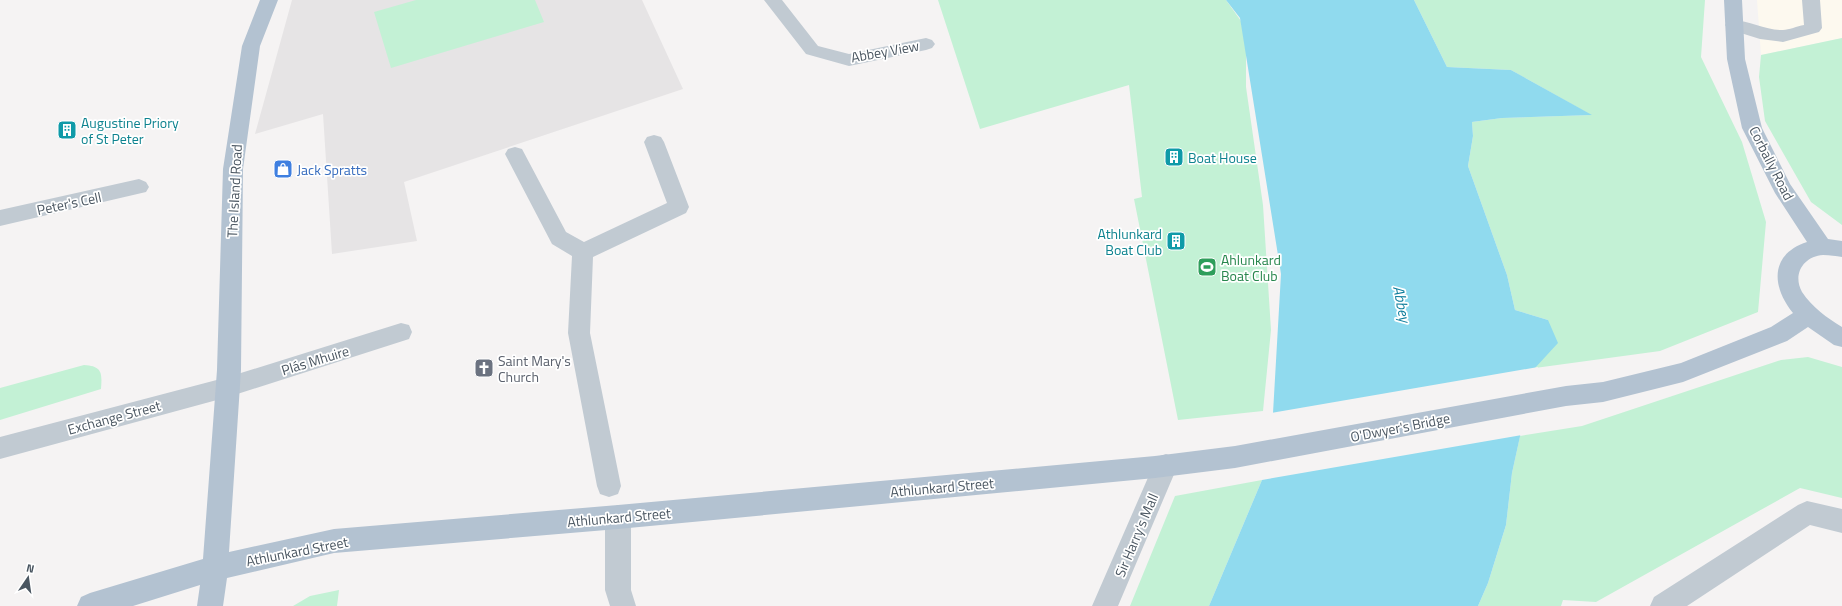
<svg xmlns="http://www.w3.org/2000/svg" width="1842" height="606" font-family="'Titillium Web',sans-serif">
<rect width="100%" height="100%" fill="#f5f3f3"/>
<!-- commercial -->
<path fill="#fdf9ef" d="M1757 0H1842V38L1761 55Z"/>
<!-- education -->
<path fill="#e6e4e5" d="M292 0H642L683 89 404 182 417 241 332 254 323 114 255 134Z"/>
<!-- green -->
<path fill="#c3f1d5" d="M416 0H535L544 22 391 68 374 12Z
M938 0H1226L1241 21 1246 50V87L1263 205 1271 330 1263 411 1178 420 1134 199 1142 197 1129 85 980 129Z
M1414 0H1705L1701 57 1742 142 1766 222 1758 312 1660 351 1535 368 1548 320 1515 310 1507 275 1468 166 1473 136 1472 122 1502 118 1591 115 1511 70 1447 67Z
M1842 38V225L1811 202 1765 121 1759 77 1761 55Z
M1808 357 1842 367V498L1800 488 1596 602 1563 600 1561 606H1478L1488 583 1506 525 1512 473 1520 436 1582 426 1781 360Z
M84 365C103 366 102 374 101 389L0 420V388Z
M1262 480 1209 606H1130L1175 496Z
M339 590 337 606H293L310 596Z"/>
<!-- water -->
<path fill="#90daee" d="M1226 0H1414L1447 67 1511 70 1592 115 1502 118 1472 122 1473 136 1468 166 1507 275 1515 310 1548 320 1558 343 1535 368 1512 473 1506 525 1488 583 1478 606H1209L1262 480 1273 413 1281 274 1240 18Z"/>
<!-- pier -->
<path fill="#f5f3f3" d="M1538 367 1522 435 1262 480 1261 474 1271 413Z"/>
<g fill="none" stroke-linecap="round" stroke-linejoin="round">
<!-- minor -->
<path fill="#c1cad2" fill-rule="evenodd" d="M764 0H782L818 46 849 54 926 38 932 40 935 44 932 48 926 50 849 66 806 54Z
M1802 0H1820L1822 28 1819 32 1783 42 1760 39 1728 29 1725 25 1728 21C1743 17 1765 31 1783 30 1789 30 1797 26 1804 25Z
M654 135 661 137 664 142 689 207 686 213 593 257 590 333 621 486 618 494 609 497 600 494 597 486 568 333 572 256 552 244 505 154 508 149 515 147 522 149 566 232 584 242 667 203 644 142 647 137Z
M139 179 146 182 149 187 146 192 0 226V210Z
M401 323 409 325 412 332 409 339 228 397 0 459V437L228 377Z
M1166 454 1175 457 1178 465 1118 606H1092L1157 457Z
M1807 501 1842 509V533L1810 525 1687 606H1650L1654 597 1798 505Z
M618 505 627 509 631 517V590L636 606H610L605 590V517L609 509Z"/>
<!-- major -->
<path fill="#b3c2d1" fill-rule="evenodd" d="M260 0H278L260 46 243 169 241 370 229 552 334 529 618 505 1155 456 1235 446 1566 386 1603 382 1681 363 1771 327 1793 313C1771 286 1770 254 1807 242L1775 193 1742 128 1727 59 1724 0H1742L1745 59 1762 128 1790 184 1828 239 1842 241V257C1836 256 1830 255 1823 255 1804 256 1792 274 1802 292 1812 307 1827 318 1842 327V347L1834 345 1808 327 1787 341 1683 382 1603 402 1566 406 1235 468 1155 478 618 529 334 553 227 578 223 606H197L200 585 133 606H77L81 597 90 593 203 559 217 370 223 169 242 46Z"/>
</g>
<!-- icons -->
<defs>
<symbol id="building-square" viewBox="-11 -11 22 22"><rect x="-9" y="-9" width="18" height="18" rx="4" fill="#0f9aa8" stroke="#fff"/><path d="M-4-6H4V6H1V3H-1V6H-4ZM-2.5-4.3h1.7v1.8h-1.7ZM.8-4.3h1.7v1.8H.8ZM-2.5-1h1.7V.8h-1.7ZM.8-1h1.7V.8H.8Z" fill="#fff"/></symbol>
<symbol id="shop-square" viewBox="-11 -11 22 22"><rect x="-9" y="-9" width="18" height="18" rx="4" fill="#3f7fe0" stroke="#fff"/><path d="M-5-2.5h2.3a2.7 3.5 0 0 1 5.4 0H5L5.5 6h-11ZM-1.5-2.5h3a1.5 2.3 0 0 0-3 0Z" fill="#fff"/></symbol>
<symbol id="stadium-square" viewBox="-11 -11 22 22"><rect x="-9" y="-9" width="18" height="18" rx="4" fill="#2e9e5b" stroke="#fff"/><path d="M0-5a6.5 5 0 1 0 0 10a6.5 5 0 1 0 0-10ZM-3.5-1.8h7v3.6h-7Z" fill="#fff"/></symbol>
<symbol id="church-square" viewBox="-11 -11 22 22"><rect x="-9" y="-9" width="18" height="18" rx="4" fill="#6b7280" stroke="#fff"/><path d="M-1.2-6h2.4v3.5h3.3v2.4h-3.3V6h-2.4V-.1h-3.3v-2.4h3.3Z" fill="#fff"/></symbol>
</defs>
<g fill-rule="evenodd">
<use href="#building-square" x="56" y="119" width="22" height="22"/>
<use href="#building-square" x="1163" y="146" width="22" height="22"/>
<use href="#shop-square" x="272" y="158" width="22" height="22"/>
<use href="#building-square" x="1165" y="230" width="22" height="22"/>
<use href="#stadium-square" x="1196" y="256" width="22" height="22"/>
<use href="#church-square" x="473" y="357" width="22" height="22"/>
</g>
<g text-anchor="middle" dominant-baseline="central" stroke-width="3.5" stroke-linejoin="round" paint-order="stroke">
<!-- street labels -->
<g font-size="14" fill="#4a5661" stroke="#fff">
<text transform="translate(885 51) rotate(-10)">Abbey View</text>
<text transform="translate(1772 163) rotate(63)">Corbally Road</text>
<text transform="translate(234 191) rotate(-87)">The Island Road</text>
<text transform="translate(69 203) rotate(-12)">Peter's Cell</text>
<text transform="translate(315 360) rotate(-17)">Plás Mhuire</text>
<text transform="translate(114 417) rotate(-15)">Exchange Street</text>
<text transform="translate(1400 427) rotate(-11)">O'Dwyer's Bridge</text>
<text transform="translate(942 487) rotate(-5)">Athlunkard Street</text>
<text transform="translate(619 517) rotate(-5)">Athlunkard Street</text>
<text transform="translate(1136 535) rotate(-67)">Sir Harry's Mall</text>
<text transform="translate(297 551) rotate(-11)">Athlunkard Street</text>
</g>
<!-- culture labels -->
<g font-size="14" fill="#0d838f" stroke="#fff" text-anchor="start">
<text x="81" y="122">Augustine Priory<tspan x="81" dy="16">of St Peter</tspan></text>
<text x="1188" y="157">Boat House</text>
<text x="1162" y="233" text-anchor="end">Athlunkard<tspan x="1162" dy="16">Boat Club</tspan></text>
</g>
<!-- shop labels -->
<g font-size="14" fill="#366cbe" stroke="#fff" text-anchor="start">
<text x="297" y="169">Jack Spratts</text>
</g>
<!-- leisure labels -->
<g font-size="14" fill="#27864d" stroke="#fff" text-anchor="start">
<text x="1221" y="259">Ahlunkard<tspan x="1221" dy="16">Boat Club</tspan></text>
</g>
<!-- worship labels -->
<g font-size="14" fill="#5b616d" stroke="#fff" text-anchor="start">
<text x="498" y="360">Saint Mary's<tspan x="498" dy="16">Church</tspan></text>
</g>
<!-- water labels -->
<g font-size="15" font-style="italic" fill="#0c7c9b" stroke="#fff">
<text transform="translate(1402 304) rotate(79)">Abbey</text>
</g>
</g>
<!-- north arrow -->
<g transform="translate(28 578) rotate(13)" stroke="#ffffff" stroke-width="3" paint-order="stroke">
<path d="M0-3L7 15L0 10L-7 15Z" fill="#4a5661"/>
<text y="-6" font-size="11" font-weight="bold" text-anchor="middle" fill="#4a5661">N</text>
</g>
</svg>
